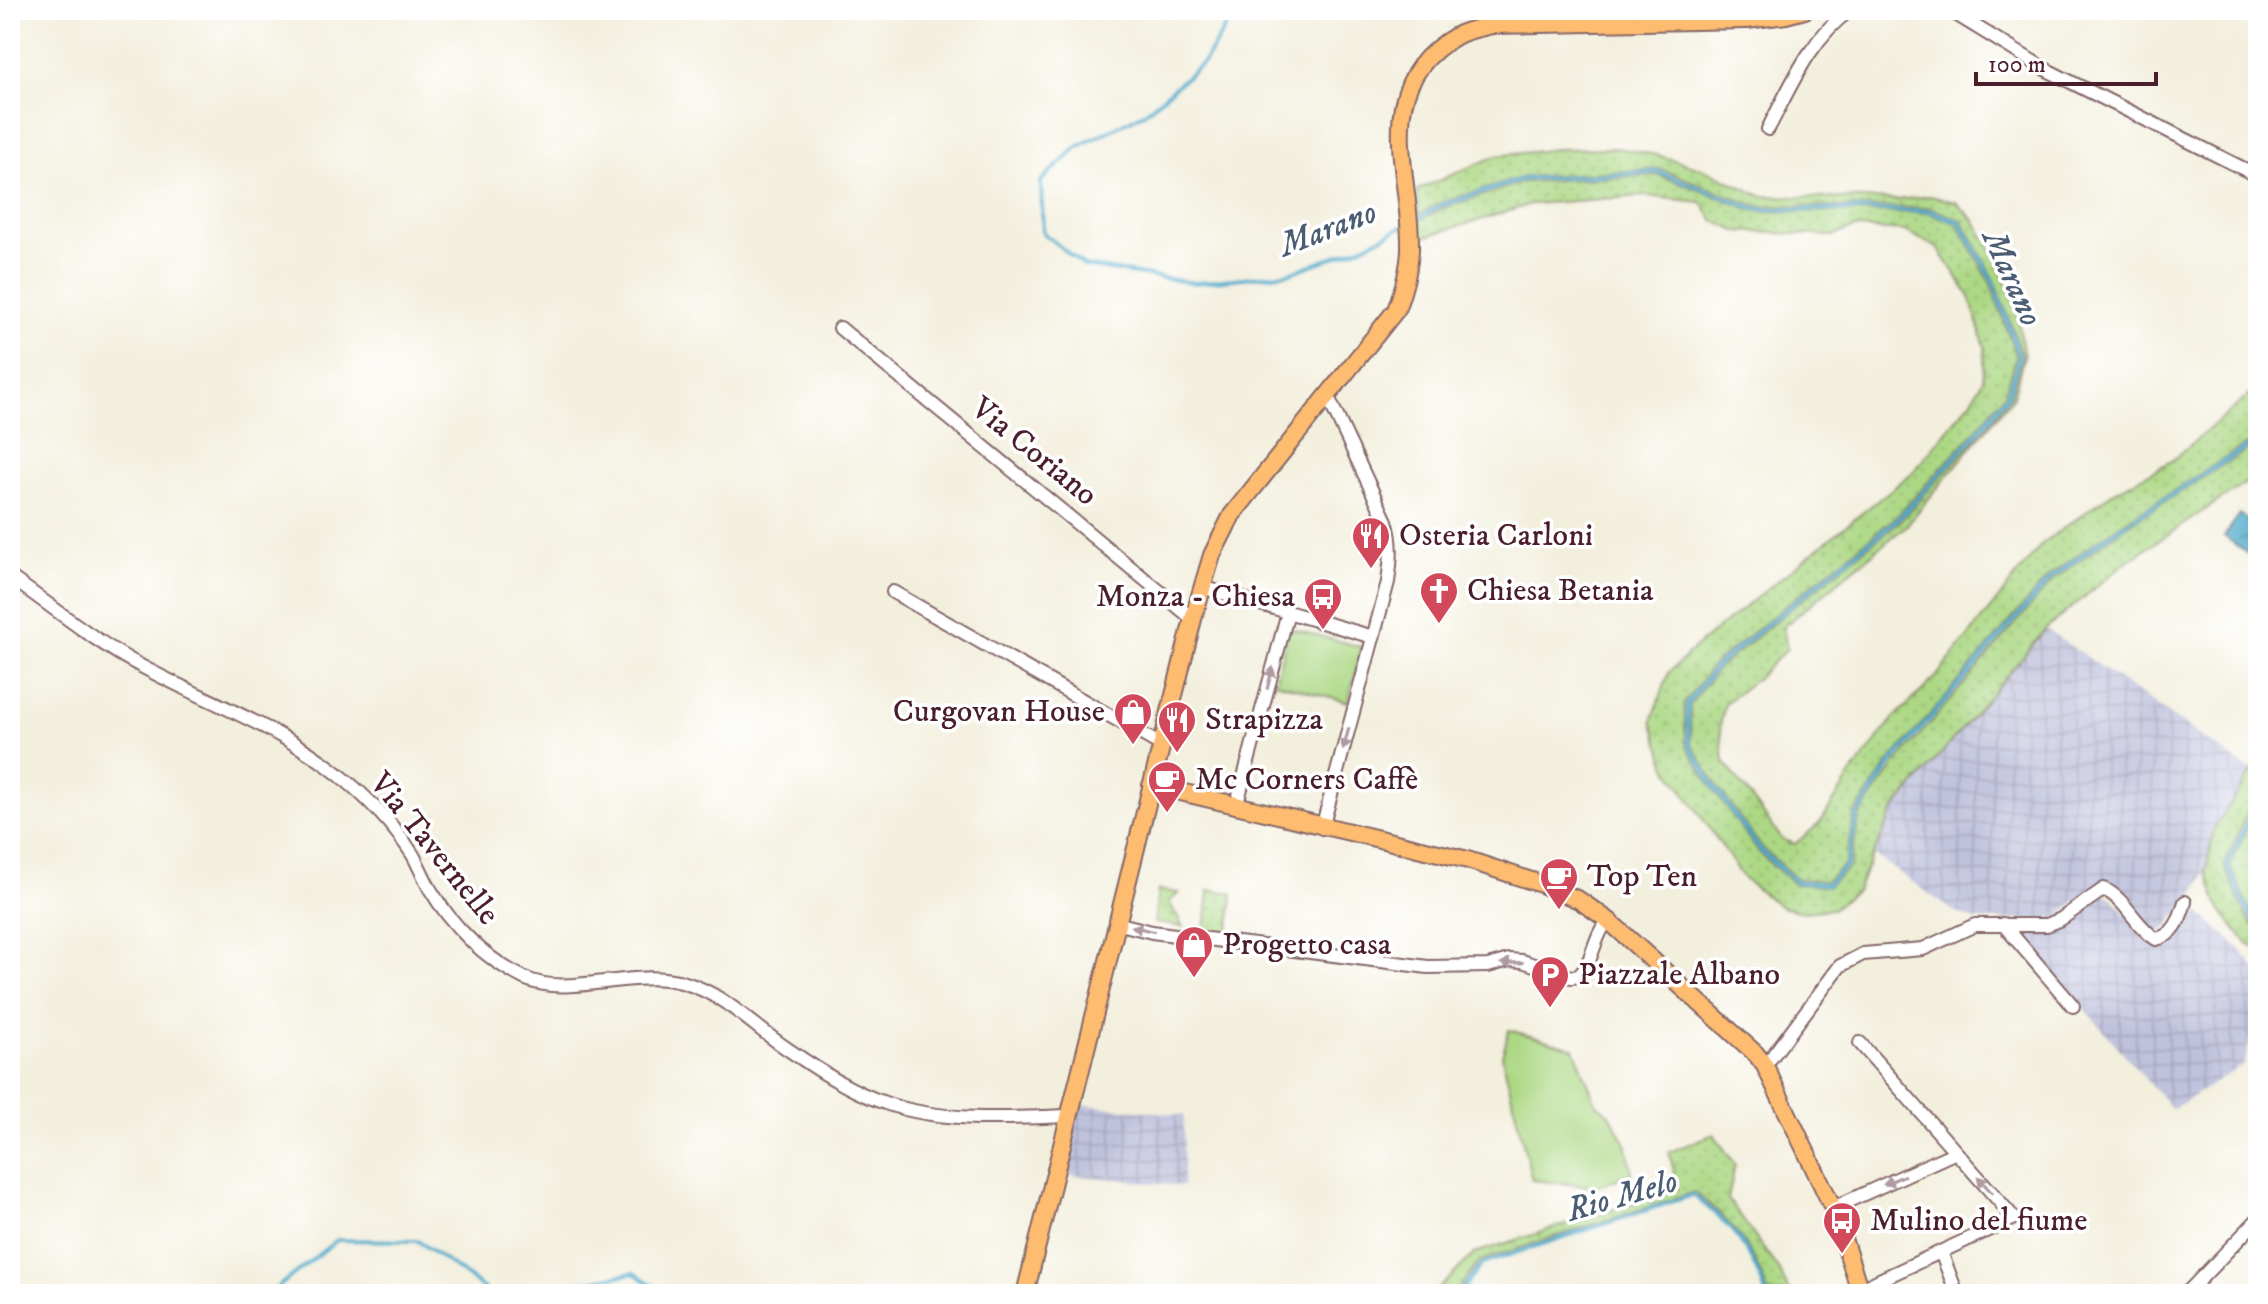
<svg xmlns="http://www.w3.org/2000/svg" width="2268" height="1304" font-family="'IM FELL DW Pica',serif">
<defs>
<pattern id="industrial-grid" width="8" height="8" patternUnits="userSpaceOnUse" patternTransform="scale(2)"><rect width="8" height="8" fill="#c0c2dd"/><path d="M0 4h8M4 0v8" fill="none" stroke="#a6a6be"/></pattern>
<pattern id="grass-dots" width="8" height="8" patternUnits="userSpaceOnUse" patternTransform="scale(2)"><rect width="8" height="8" fill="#acd884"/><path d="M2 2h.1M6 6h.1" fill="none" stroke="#96b972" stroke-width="1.8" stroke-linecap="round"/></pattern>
<pattern id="water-ripples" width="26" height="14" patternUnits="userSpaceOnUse" patternTransform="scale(2)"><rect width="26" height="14" fill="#4ba8c9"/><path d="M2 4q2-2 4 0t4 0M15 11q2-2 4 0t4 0" fill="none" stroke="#4088a3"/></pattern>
</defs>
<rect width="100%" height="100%" fill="#fff"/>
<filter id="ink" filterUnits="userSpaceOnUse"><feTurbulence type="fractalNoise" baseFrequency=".0125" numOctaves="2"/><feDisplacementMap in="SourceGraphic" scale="16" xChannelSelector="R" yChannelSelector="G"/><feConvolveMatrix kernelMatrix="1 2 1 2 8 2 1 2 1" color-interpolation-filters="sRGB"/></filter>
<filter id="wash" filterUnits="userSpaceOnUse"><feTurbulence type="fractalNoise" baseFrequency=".006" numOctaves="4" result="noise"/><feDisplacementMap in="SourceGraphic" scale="32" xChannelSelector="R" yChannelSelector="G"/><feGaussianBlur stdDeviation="1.8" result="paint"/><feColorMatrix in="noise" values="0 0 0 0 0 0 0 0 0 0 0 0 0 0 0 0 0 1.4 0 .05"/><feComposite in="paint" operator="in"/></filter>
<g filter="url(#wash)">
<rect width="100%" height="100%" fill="#f3efdd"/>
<!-- industrial -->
<path fill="url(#industrial-grid)" d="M2046 629 2251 771 2214 829 2206 872 2189 903 2239 948 2258 973V1005L2244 1065 2172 1109 2015 929H2027L2104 894 2111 897 2155 944 2166 942 2177 932 2176 912 2169 926 2157 934 2149 929 2127 899 2104 884 2095 887 2058 914 2046 919 1975 920 1953 911 1873 854 1893 811Z
M1078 1104 1184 1115 1183 1186 1062 1174Z"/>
<!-- grass -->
<path fill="url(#grass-dots)" stroke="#7b7c58" stroke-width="2" d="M1616 148 1657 155 1704 169 1761 196 1897 200 1930 196 1956 202 1974 220 1997 258 2017 311 2024 356 2013 397 1906 526 1783 627 1787 649 1755 680 1725 703 1720 726 1724 761 1782 839 1795 844 1820 823 1850 776 1893 719 1935 678 2042 544 2109 495 2171 461 2258 388V437L2116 527 2049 576 1889 762 1854 815 1845 864 1826 881 1797 879 1763 849 1717 786 1691 743 1690 705 1719 667 1902 519 1980 434 2010 396 2022 356 1995 280 1962 220 1930 208 1756 206 1660 169 1523 177 1441 203 1419 215 1417 190 1496 156 1557 149Z
M1659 175 1755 211 1929 213 1958 224 1990 282 2016 356 2005 394 1976 430 1898 515 1715 663 1684 703 1686 745 1713 789 1759 853 1794 884 1828 886 1850 867 1859 817 1894 765 2053 580 2119 531 2258 443V475L2125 563 2046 629 1893 811 1857 890 1832 909 1803 912 1781 907 1745 880 1667 767 1652 721 1669 672 1700 643 1913 472 1974 397 1983 379 1985 348 1970 297 1938 248 1905 231 1855 228 1833 236 1736 231 1714 221 1701 202 1645 196 1532 204 1421 238 1420 220 1443 208 1524 182Z
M2258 762V795L2253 799 2224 866 2249 921 2258 929V949L2247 943 2220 910 2206 872 2214 829Z
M2258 802V921L2254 918 2230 866Z
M1158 890 1179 893 1169 902 1183 927 1154 923Z
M1209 890 1233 893 1229 932 1205 930Z
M1714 1134 1735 1165 1728 1199 1780 1272 1790 1294H1769C1752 1246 1734 1223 1694 1192L1480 1261 1454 1294H1433L1475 1253 1678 1189 1669 1152Z"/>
<!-- park -->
<path fill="#acd884" stroke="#7b7c58" stroke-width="2" d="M1289 628 1362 647 1348 702 1275 682Z
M1509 1030 1574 1048 1596 1103 1611 1116 1627 1146 1632 1173 1596 1187 1532 1180 1502 1056Z"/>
<!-- water -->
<path fill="url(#water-ripples)" stroke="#4a647a" stroke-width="2" d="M2240 514 2258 527V562L2224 536Z"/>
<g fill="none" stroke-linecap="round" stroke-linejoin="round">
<!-- stream -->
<path stroke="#4ba8c9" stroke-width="4" d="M1236 10 1204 62 1144 113 1079 146 1041 181 1043 233 1084 266 1195 283 1290 273 1364 246 1405 225
M1413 221 1442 205 1524 179 1659 172 1755 209 1930 211 1960 222 1993 281 2019 356 2008 395 1978 432 1900 517 1717 665 1687 704 1689 744 1715 788 1761 851 1796 882 1827 884 1847 865 1857 816 1891 763 2051 578 2117 529 2258 440
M2258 798 2227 866 2252 919 2258 925
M207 1294 214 1287 269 1294 337 1240 418 1241 490 1293 550 1288 634 1273 667 1294
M1458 1294 1482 1264 1693 1195C1733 1227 1749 1245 1766 1294"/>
</g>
</g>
<g filter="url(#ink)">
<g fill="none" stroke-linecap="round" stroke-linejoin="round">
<defs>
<path id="minor" d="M1949 10 2045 69 2258 176
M1768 129C1790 88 1810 38 1850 10
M840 328 1193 619
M10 577C52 606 94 641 139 665 205 701 278 726 337 773 366 796 393 824 413 855 419 866 424 878 430 889 452 926 485 959 524 978 568 999 632 967 685 983 728 996 752 1026 789 1050 820 1071 851 1092 888 1104 944 1123 1009 1118 1068 1116
M1202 587 1373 637
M893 592 1161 745
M1236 807 1288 612
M1322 828 1388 582C1391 561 1393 542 1386 521L1328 397
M1116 923 1152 932 1428 967 1488 966 1509 960 1522 961 1571 977 1579 976C1593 963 1593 937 1608 920
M2003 924 2073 1006
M1860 1043 2014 1218 1860 1289
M1765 1066 1840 966 1863 954 1923 949 1975 925H2047L2061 919 2104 889C2127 900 2135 926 2156 939 2174 936 2180 919 2185 902
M1833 1208 1956 1152
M1941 1252 1957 1294
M2186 1294 2258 1219"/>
<path id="major" d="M1151 785 1468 860 1544 885 1579 900 1608 920 1756 1054 1765 1066 1833 1208 1861 1294
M1025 1294 1193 619 1212 555 1232 515 1396 310C1403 291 1409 271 1410 250 1412 171 1368 87 1456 36 1466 30 1480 28 1492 25L1747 20 1786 15 1805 10"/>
</defs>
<!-- minor casing -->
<use href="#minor" stroke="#856869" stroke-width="16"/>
<!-- major casing -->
<use href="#major" stroke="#856869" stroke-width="20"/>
<!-- minor -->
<use href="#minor" stroke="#fff" stroke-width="12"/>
<!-- major -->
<use href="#major" stroke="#fdbc6f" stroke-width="16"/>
</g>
<!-- one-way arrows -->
<defs><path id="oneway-solid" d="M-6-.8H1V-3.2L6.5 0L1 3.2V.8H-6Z" transform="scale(2)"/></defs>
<g fill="#ae9aa0">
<use href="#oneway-solid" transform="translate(1270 678) rotate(-75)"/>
<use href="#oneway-solid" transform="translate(1346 739) rotate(105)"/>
<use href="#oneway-solid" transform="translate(1143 929) rotate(-167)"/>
<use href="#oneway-solid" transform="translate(1512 963) rotate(178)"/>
<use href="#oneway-solid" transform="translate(1894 1180) rotate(156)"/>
<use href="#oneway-solid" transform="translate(1985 1185) rotate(-131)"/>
</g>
</g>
<!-- icons -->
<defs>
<symbol id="restaurant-pin" viewBox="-11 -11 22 30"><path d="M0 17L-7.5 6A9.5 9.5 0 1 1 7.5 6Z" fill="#d1495b" stroke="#fff"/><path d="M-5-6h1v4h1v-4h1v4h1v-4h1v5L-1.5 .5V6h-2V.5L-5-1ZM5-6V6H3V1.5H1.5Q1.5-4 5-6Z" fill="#fff"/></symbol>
<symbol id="church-pin" viewBox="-11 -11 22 30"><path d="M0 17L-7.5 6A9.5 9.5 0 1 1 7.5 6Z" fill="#d1495b" stroke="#fff"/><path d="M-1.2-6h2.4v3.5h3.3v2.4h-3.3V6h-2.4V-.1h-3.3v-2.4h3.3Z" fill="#fff"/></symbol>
<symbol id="bus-pin" viewBox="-11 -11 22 30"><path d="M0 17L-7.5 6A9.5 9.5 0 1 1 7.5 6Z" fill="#d1495b" stroke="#fff"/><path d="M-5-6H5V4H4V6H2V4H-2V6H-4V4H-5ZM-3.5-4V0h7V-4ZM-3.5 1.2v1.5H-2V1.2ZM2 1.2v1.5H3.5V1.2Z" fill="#fff"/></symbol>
<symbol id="shop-pin" viewBox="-11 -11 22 30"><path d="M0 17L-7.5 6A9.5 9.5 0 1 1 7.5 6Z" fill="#d1495b" stroke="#fff"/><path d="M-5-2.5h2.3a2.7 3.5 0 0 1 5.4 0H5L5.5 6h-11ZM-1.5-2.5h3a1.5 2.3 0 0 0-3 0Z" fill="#fff"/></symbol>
<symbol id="cafe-pin" viewBox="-11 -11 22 30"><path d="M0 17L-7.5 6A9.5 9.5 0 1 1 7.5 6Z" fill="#d1495b" stroke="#fff"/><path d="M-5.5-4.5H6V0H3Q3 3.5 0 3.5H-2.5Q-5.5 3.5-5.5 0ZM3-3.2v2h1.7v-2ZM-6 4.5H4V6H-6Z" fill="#fff"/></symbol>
<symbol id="parking-pin" viewBox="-11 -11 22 30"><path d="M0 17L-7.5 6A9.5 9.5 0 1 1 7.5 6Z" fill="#d1495b" stroke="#fff"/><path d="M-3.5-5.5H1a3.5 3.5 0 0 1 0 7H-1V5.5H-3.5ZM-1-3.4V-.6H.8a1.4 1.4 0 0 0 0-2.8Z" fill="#fff"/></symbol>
</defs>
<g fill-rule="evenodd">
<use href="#restaurant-pin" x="1349" y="514" width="44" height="60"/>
<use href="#church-pin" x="1417" y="569" width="44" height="60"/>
<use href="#bus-pin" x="1301" y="575" width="44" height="60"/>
<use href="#shop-pin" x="1111" y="690" width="44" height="60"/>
<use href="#restaurant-pin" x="1155" y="698" width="44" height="60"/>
<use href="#cafe-pin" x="1145" y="758" width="44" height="60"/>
<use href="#cafe-pin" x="1537" y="855" width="44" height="60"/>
<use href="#shop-pin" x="1172" y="923" width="44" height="60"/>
<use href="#parking-pin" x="1528" y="953" width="44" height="60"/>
<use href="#bus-pin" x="1820" y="1199" width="44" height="60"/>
</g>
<g text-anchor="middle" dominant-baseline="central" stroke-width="7" stroke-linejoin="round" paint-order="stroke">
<!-- street labels -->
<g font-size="32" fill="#4a1f2b" stroke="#fff">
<text transform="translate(1034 452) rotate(39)">Via Coriano</text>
<text transform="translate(434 849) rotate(51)">Via Tavernelle</text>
</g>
<!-- poi labels -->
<g font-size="32" fill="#4a1f2b" stroke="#fff" text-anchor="start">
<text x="1399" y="536">Osteria Carloni</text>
<text x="1467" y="591">Chiesa Betania</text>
<text x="1295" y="597" text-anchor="end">Monza - Chiesa</text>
<text x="1105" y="712" text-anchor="end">Curgovan House</text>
<text x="1205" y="720">Strapizza</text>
<text x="1195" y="780">Mc Corners Caffè</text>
<text x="1587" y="877">Top Ten</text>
<text x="1222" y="945">Progetto casa</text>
<text x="1578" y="975">Piazzale Albano</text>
<text x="1870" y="1221">Mulino del fiume</text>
</g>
<!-- water labels -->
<g font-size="34" font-style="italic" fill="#4a5d72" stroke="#fff">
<text transform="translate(1328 229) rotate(-21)">Marano</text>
<text transform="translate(2012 278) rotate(66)">Marano</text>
<text transform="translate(1622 1196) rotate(-16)">Rio Melo</text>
</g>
</g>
<!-- margin -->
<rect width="2268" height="1304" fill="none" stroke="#fff" stroke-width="40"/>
<!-- scale -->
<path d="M1976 72v12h180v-12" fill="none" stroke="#4a1f2b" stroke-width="4"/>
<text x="1988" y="72" font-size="24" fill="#4a1f2b" stroke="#ffffff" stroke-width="6" paint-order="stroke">100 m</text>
</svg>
